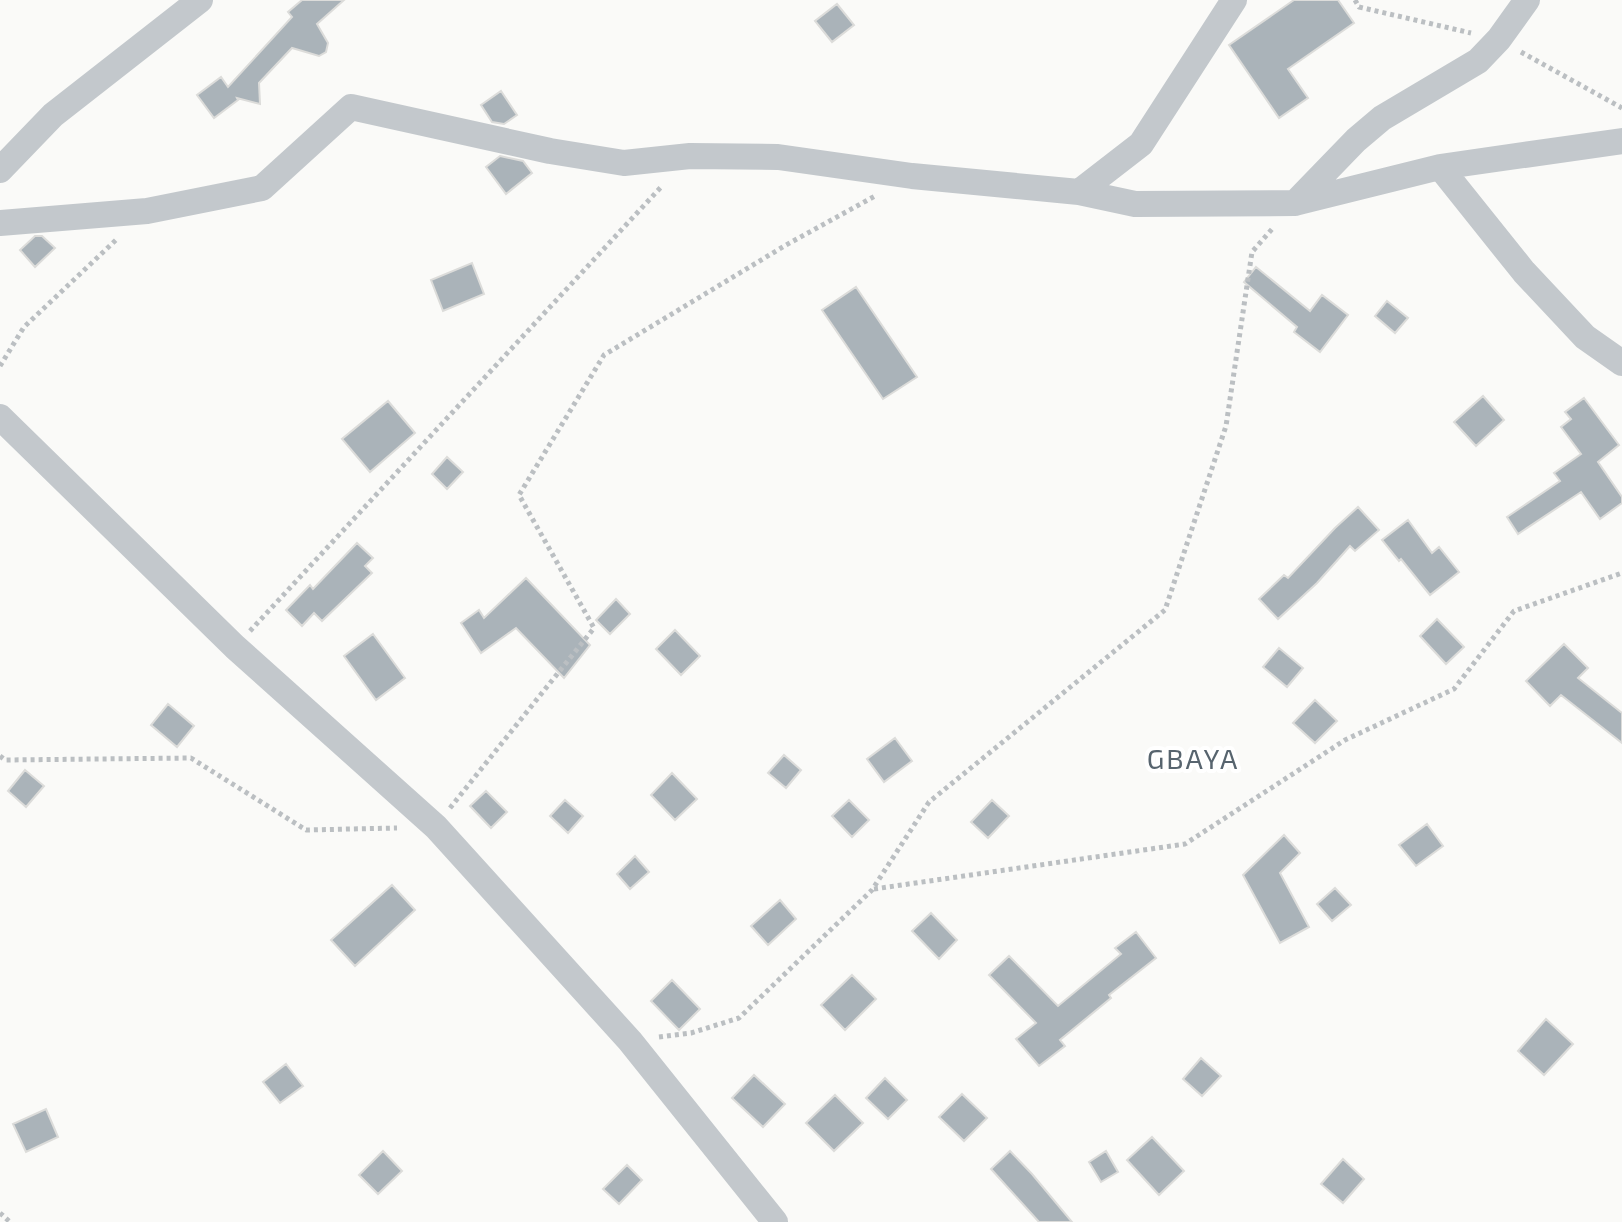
<svg xmlns="http://www.w3.org/2000/svg" width="1622" height="1222" font-family="'Exo 2',sans-serif">
<rect width="100%" height="100%" fill="#fafaf8"/>
<!-- building -->
<path fill="#aab3b9" stroke="#dcdcda" stroke-width="2" d="M302 0H344L317 24 328 43 326 52 319 56 292 48 259 83 260 104 237 98 238 100 214 118 197 95 221 77 228 87 292 17 288 12Z
M1294 0H1338L1354 23 1288 69 1308 98 1279 118 1229 45Z
M837 4 854 25 832 42 815 21Z
M501 91 517 115 504 124 492 122 481 105Z
M500 156 523 161 532 173 506 194 486 167Z
M35 236H42L55 248 35 267 20 250Z
M472 263 484 294 443 311 431 280Z
M1256 267 1310 311 1322 295 1348 315 1320 352 1294 332 1297 327 1244 282Z
M856 287 917 377 883 399 822 310Z
M1387 301 1408 318 1395 333 1375 316Z
M1483 396 1504 420 1476 446 1454 422Z
M1584 398 1619 445 1598 462 1622 497V503L1600 519 1581 492 1518 534 1507 517 1560 481 1554 473 1581 454 1561 427 1571 419 1565 412Z
M388 401 415 433 370 472 342 439Z
M447 457 463 472 447 489 432 474Z
M1358 507 1379 530 1355 551 1350 546 1317 583 1278 619 1259 599 1284 575 1288 578 1335 528Z
M1408 520 1432 553 1439 547 1459 572 1430 595 1401 559 1399 561 1382 540Z
M357 543 373 558 365 566 372 573 322 621 314 613 302 626 286 610 310 585 313 589Z
M526 578 590 645 564 678 516 628 481 653 461 623 479 610 484 618Z
M616 599 630 614 610 634 596 620Z
M1437 619 1464 647 1446 664 1420 636Z
M675 630 700 656 681 675 656 649Z
M373 634 405 678 376 700 344 656Z
M1564 644 1588 668 1578 678 1622 713V743L1561 695 1550 706 1526 681Z
M1279 648 1303 668 1287 687 1263 667Z
M1315 700 1337 721 1315 743 1293 723Z
M168 704 194 726 177 747 151 725Z
M895 738 912 761 884 782 867 759Z
M784 755 801 770 786 788 768 773Z
M25 770 44 786 26 807 8 791Z
M672 773 697 799 675 820 651 795Z
M486 791 507 812 491 828 470 806Z
M565 800 583 816 568 833 550 816Z
M849 800 869 820 852 837 832 816Z
M992 800 1009 816 988 838 971 822Z
M1427 824 1443 846 1416 866 1399 845Z
M1284 835 1300 853 1280 873 1309 927 1280 943 1243 875Z
M635 856 649 872 630 889 617 874Z
M392 885 415 910 355 966 331 940Z
M1335 888 1351 905 1332 921 1317 904Z
M780 900 796 919 768 945 751 926Z
M931 913 957 940 939 959 912 931Z
M1136 932 1156 958 1109 995 1111 998 1060 1040 1065 1046 1039 1066 1016 1039 1036 1023 989 975 1009 956 1058 1006 1121 954 1115 948Z
M852 975 876 999 845 1030 821 1005Z
M672 980 700 1009 679 1030 651 1001Z
M1546 1019 1573 1044 1544 1075 1518 1051Z
M1201 1058 1221 1076 1202 1096 1183 1079Z
M286 1064 303 1086 280 1103 263 1082Z
M754 1075 785 1104 763 1127 732 1098Z
M885 1078 907 1100 888 1119 866 1098Z
M962 1094 987 1118 964 1141 939 1117Z
M835 1095 863 1123 834 1151 806 1123Z
M46 1109 58 1137 26 1152 13 1124Z
M1152 1137 1184 1171 1159 1195 1127 1160Z
M383 1151 402 1171 378 1194 359 1175Z
M1010 1151 1032 1174 1072 1222H1039L991 1169Z
M1106 1151 1118 1172 1101 1182 1089 1162Z
M1343 1159 1364 1179 1343 1203 1321 1184Z
M627 1165 642 1180 619 1204 603 1189Z"/>
<g fill="none" stroke-linecap="round" stroke-linejoin="round">
<!-- path -->
<path stroke="#bbbfc2" stroke-width="5" stroke-dasharray="4 4" stroke-linecap="butt" d="M1355 0 1359 7 1471 33
M1521 52 1622 108
M0 366 24 327 118 238
M250 631 662 186
M0 756 5 760 191 758 306 830 397 828
M450 808 594 628 519 495 604 355 786 245 875 196
M874 889 1185 844 1345 740 1454 689 1514 611 1622 573
M659 1037 691 1033 739 1018 872 890 929 802 1165 610 1226 426 1252 252 1273 228
M0 1213 10 1222"/>
<!-- minor -->
<path stroke="#c3c8cc" stroke-width="26" d="M1440 167 1524 272 1585 337 1622 363
M0 170 53 115 200 0
M1079 192 1141 144 1234 0
M1295 203 1356 140 1382 118 1478 61 1499 39 1527 0
M0 223 147 211 262 188 351 107 550 151 624 163 690 156 778 157 912 176 1079 192 1135 204 1295 203 1440 167 1622 141
M0 417 235 647 436 827 630 1041 775 1222"/>
</g>
<g text-anchor="middle" dominant-baseline="central" stroke-width="8" stroke-linejoin="round" paint-order="stroke">
<!-- neighbourhood labels -->
<g font-size="28" letter-spacing="2" fill="#57646e" stroke="#fff">
<text x="1193" y="758">GBAYA</text>
</g>
</g>
</svg>
